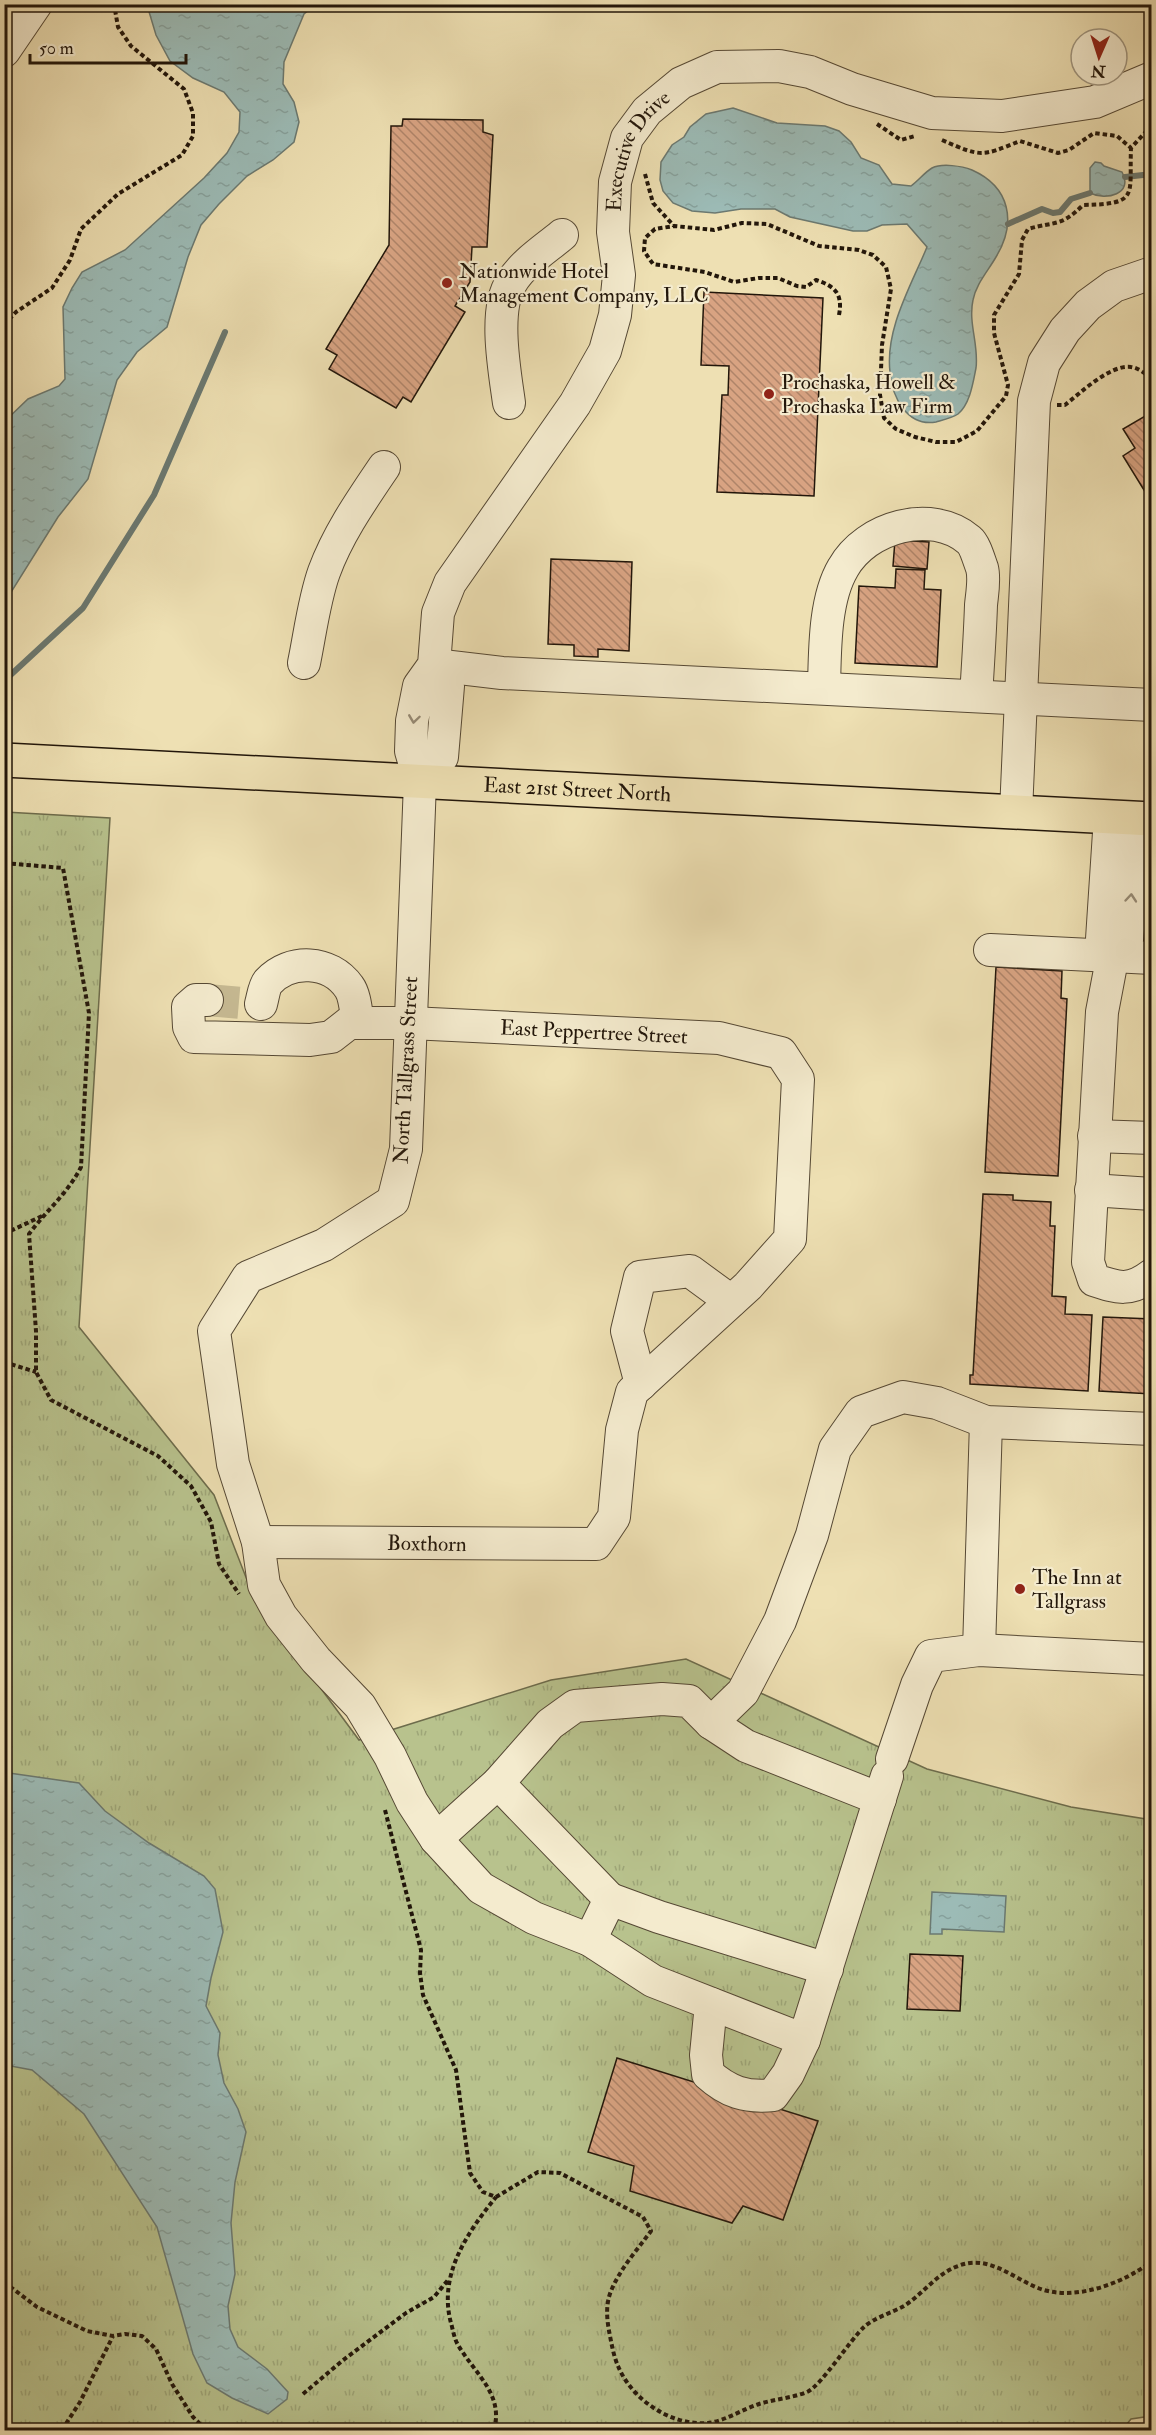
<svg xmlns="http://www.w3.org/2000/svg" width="1156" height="2435" font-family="'IM FELL Double Pica',serif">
<defs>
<pattern id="grass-tufts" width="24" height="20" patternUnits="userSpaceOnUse" patternTransform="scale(1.5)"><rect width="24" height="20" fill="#b8c28d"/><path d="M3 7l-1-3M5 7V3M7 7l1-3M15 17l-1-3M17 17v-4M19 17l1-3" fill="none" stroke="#9ea678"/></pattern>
<pattern id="water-ripples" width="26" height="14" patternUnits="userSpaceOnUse" patternTransform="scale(1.5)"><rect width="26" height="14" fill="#9cbbb6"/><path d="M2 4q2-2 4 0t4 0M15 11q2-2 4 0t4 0" fill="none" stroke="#86a09b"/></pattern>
<pattern id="building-back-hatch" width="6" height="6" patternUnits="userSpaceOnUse" patternTransform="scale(1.5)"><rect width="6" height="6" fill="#d8a382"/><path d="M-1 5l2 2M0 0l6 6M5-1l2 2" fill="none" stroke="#af8469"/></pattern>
</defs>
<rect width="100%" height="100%" fill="#eee0b3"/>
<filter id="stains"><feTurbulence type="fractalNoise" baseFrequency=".00333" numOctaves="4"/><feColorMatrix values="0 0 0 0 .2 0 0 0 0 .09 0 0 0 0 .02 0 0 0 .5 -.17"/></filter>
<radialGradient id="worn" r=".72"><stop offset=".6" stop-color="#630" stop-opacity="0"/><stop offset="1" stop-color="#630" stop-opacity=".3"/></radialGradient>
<!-- grass -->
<path fill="url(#grass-tufts)" stroke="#6d6c4c" stroke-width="1.5" d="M5 812 110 818 79 1327 214 1495 254 1598 359 1740 551 1680 686 1659 927 1769 1071 1807 1152 1820 1151 2416 1131 2419 1122 2430H5Z"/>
<!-- water -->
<path fill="url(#water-ripples)" stroke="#6b7971" stroke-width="1.5" d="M147 5H315L304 14 284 62 283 84 294 102 299 122 294 142 273 160 247 176 219 204 201 225 188 257 167 327 137 352 117 380 88 479 58 517 5 602V421L28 399 59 386 65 379 63 307 72 288 82 272 125 250 204 178 227 153 239 132 240 112 224 92 193 78 170 61 156 35Z
M733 108 777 123 825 126 839 131 851 142 861 158 879 165 892 184 911 186C918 181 925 172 932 168 942 163 962 166 972 170 1010 187 1017 222 996 257 988 271 976 284 973 300 968 323 979 345 976 368 973 383 970 404 958 414 952 418 943 420 936 422 907 427 892 397 890 372 885 329 911 286 927 247L907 224 882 225 867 231H853L790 217 775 209H741L715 213 692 211 673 203 663 191 660 180 661 162 672 145 684 137 690 127 706 114Z
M1095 162 1101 163 1104 166 1122 172C1134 194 1106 201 1090 193V168Z
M4 1771 9 1773 79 1783 105 1811 149 1843 204 1876 215 1889 223 1932 211 1978 206 2006 220 2033 218 2055 224 2083 238 2109 246 2132 235 2182 231 2223 235 2274 228 2306 230 2329 238 2347 267 2369 288 2392 287 2399 268 2414 232 2398 207 2383 193 2354 157 2227 84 2114 32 2070 5 2065Z
M932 1892 1006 1896 1004 1932 942 1929V1934H930Z"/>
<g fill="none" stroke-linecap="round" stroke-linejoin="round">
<!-- stream -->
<path stroke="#6b7971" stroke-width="6" d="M1125 177 1152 174
M1008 224 1042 209 1053 213 1060 212 1071 199 1090 193
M4 681 83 608 154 495 225 332"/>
</g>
<!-- building -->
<path fill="url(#building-back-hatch)" stroke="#22160a" stroke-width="1.5" d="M403 119 483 120V132L493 135 487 247H472L470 282 455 306 465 312 411 402 403 397 396 408 329 369 337 355 326 349 389 245 391 126H402Z
M704 292 823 298 814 496 717 492 722 395H728L729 366 701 365Z
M1152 412V503L1123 456 1135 448 1123 429Z
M895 540 929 542 927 569 893 566Z
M551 559 632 562 629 651 598 649V657L574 656V645L548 644Z
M896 569 925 570 924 589 941 590 937 667 855 663 859 586 895 588Z
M996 967 1062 971 1061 998 1067 999 1058 1176 985 1172Z
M983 1194 1013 1195V1200L1051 1202 1050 1226H1055L1052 1296 1066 1297 1065 1314 1092 1315 1088 1391 970 1384V1375H973Z
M1103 1317 1152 1319V1394L1099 1391Z
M910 1954 963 1956 960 2011 907 2009Z
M617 2058 818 2121 783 2220 743 2206 732 2223 630 2191 634 2166 588 2152Z"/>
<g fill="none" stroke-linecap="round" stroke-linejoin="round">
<!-- minor-tunnel -->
<path stroke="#c5b891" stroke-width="32" stroke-dasharray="32 16" stroke-linecap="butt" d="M207 1000 241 1003"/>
<defs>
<g id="minor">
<path d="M4 51 36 4"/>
<path d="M509 403C505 373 493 310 511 283 523 263 544 250 562 235"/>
<path d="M304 663C310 634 314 600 324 572 338 534 361 501 384 467"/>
<path id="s1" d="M434 665 448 686 442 757 420 782 411 751 412 721 419 686 434 665 438 613 450 583 575 404 605 351 615 315 619 275 613 232 615 182 627 138 647 111 681 83 717 67 779 66 810 72 852 89 932 113 1002 116 1095 102 1152 78"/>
<path d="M434 665 502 673 1152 705"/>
<path d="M824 688C825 652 824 600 843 568 866 527 931 508 969 540 975 545 979 560 982 568 985 579 982 594 981 605 980 635 978 665 976 696"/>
<path d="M420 782 406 1149 393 1201 324 1245 248 1277 214 1331 233 1464 258 1542 264 1585 281 1616 316 1660 360 1706 390 1756 412 1802 436 1839 481 1888 534 1918 590 1940 653 1981 804 2040 887 1776"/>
<path d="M1016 812 1034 401 1044 363 1065 330 1088 305 1114 286 1152 273"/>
<path d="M1110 817 1102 939 1114 949"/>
<path d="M1138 818 1127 940 1114 949 1102 1012 1088 1262 1094 1280C1118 1288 1130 1292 1152 1275"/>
<path d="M990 950 1152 958"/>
<path id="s2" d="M207 1000H196L188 1007 189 1027 194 1037 310 1040 331 1037 349 1023H410L719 1038 781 1053 798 1079 790 1239 748 1286 632 1392 622 1430 614 1517 596 1544 258 1542"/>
<path d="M261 1004C263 997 264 987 268 982 290 958 330 960 349 987 355 995 356 1012 358 1023"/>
<path d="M1094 1136 1152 1138"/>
<path d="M1091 1190 1152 1194"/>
<path d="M641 1384 627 1331 640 1277 690 1271 731 1301"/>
<path d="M979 1650 986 1422"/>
<path d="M711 1723 743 1692 780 1621 812 1535 835 1449 861 1412 903 1397 937 1403 986 1422 1152 1429"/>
<path d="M892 1759 917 1685 931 1656 979 1650 1152 1659"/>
<path d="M498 1783 610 1899"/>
<path d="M436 1839 498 1783 550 1724 575 1706 662 1699 689 1701 711 1723 746 1746 880 1799"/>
<path d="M590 1940 610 1899 659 1917 827 1969"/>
<path d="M711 2004 706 2055 708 2074C728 2092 746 2098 773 2095L788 2074 804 2040"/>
</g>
<g id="major">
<path id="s3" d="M4 760 1152 819"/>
</g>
</defs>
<!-- minor casing -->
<use href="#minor" stroke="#554834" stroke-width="34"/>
<!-- major casing -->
<use href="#major" stroke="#22160a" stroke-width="36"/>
<!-- path -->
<path stroke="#22160a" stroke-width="4" stroke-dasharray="4.5 3" stroke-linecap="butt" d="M877 124 901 140 915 136
M942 140C981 157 981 157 1020 141L1058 153 1069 150 1094 133 1117 136 1131 148
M645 174 653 203 674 226
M839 315C843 294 835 286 816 280L806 287 797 286 778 278H759L734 282 705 272 653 264 644 251 645 238 655 229 674 226 714 230 742 223 767 224 819 246 859 250 873 255 886 267 891 289 882 345 880 395 884 418 896 429 915 437 936 442H956L977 431 1006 396 1008 385 994 333V315L1019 274 1022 240 1028 229C1056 221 1061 227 1083 205 1140 204 1129 196 1131 148L1152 125
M4 325 16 312 52 288 70 260 81 229 118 194 182 155 193 136V113L184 89 131 46 118 27 114 4
M1057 405H1065C1080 393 1111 364 1131 367 1139 368 1145 374 1152 379
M4 863 63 868 89 1013 81 1167C68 1193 46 1211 29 1234L36 1331V1372L51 1400 158 1456 191 1486 211 1522 219 1564 239 1594
M4 1234 42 1216
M4 1362 36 1372
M385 1810 421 1950 420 1973 423 1995 456 2070 470 2173 483 2192 496 2197 538 2172 560 2173 643 2217 651 2231C637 2250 620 2269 611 2291 605 2306 607 2321 610 2336 612 2346 614 2357 618 2366 632 2400 671 2426 708 2423 725 2421 743 2409 759 2404 775 2399 792 2398 807 2392 821 2386 850 2340 864 2327 874 2318 891 2313 904 2306 923 2294 936 2274 958 2266 988 2254 1011 2277 1038 2288 1073 2302 1123 2284 1152 2261
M4 2282 37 2307 87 2331 113 2336 125 2334 142 2336 156 2349 172 2384 193 2417 206 2430
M303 2394 342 2361 406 2313 434 2297 448 2280
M62 2430 80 2402 113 2336
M494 2430C504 2394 475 2374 458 2345 454 2338 453 2330 451 2323 438 2275 467 2233 496 2197"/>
<!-- minor -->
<use href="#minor" stroke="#f4ebce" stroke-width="32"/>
<!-- major -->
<use href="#major" stroke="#eee0b3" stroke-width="33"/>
</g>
<!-- one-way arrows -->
<defs><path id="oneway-chevron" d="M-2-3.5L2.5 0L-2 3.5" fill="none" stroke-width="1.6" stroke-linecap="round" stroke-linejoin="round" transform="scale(1.5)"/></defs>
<g stroke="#968b76">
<use href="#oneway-chevron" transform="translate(414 719) rotate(98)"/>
<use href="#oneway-chevron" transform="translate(1131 898) rotate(-85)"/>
</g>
<!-- markers -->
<g fill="#8f2418" stroke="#f4ebce" stroke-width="2">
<circle cx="447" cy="283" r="6"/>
<circle cx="769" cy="394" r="6"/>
<circle cx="1020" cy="1589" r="6"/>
</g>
<g text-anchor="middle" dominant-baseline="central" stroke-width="4.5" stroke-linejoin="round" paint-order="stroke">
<!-- street labels -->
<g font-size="21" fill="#22160a" stroke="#f4ebce">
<text stroke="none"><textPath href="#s1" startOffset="826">Executive Drive</textPath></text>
<text stroke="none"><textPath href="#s3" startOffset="574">East 21st Street North</textPath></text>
<text stroke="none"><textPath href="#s2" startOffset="458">East Peppertree Street</textPath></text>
<text transform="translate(406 1070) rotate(-87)">North Tallgrass Street</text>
<text transform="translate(427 1544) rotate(1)">Boxthorn</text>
</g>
<!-- poi labels -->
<g font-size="21" fill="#22160a" stroke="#f4ebce" text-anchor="start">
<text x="459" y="271">Nationwide Hotel<tspan x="459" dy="24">Management Company, LLC</tspan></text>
<text x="781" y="382">Prochaska, Howell &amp;<tspan x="781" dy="24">Prochaska Law Firm</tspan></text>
<text x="1032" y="1577">The Inn at<tspan x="1032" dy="24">Tallgrass</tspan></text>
</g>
</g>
<!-- margin -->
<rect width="1156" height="2435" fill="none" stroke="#eee0b3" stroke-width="24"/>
<rect x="6" y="6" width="1144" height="2423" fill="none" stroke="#22160a" stroke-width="3"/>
<rect x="12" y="12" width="1132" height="2411" fill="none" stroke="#22160a" stroke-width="1.5"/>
<!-- north arrow -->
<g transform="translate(1099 57) rotate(183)"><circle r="28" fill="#f4ebce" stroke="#a09680" stroke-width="1.5"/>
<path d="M0-4.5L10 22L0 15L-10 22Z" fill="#8f2418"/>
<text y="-9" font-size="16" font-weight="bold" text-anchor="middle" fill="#22160a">N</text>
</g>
<!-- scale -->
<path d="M30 54v9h156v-9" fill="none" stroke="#22160a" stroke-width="3"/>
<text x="39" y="54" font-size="18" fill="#22160a" stroke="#f4ebce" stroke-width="4.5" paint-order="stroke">50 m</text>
<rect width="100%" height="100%" filter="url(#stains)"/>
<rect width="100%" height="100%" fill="url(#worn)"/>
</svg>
